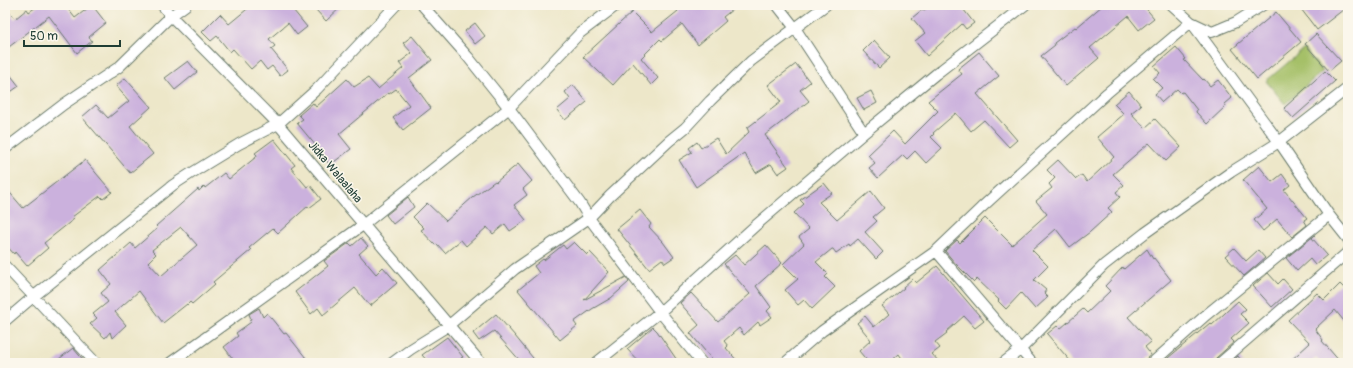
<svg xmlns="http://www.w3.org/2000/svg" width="1353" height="368" font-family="Pangolin,sans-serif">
<rect width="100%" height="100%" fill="#fbf7ec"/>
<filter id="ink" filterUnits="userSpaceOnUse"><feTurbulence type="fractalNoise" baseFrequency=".025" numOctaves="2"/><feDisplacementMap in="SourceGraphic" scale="8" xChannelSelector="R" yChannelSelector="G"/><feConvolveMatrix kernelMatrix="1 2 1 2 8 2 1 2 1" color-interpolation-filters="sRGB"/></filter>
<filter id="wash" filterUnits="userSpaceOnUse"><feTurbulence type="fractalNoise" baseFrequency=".012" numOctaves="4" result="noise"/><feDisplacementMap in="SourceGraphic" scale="16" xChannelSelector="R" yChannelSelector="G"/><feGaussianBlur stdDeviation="0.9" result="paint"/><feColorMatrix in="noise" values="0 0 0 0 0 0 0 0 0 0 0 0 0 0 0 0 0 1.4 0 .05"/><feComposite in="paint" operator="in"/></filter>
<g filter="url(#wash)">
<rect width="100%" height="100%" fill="#ede7c9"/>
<!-- green -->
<path fill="#a5c067" stroke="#627e4e" d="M1304 49 1323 71 1285 104 1266 81Z"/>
<g id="blocks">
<!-- building -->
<path fill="#cbb1dd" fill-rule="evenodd" d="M39 5H65L75 18 92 5 106 23 89 37 92 41 77 53 49 16 5 50V8L15 19 27 9 29 12Z
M252 5H289L307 27 297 35 288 23 269 39 275 46 271 49 288 70 280 76 272 66 267 70 260 61 251 69 233 49 230 52 217 36 211 41 202 32 220 14 229 24Z
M322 5H343L326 21 316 10Z
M672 5H738L723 17 726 21 698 45 682 24 662 41 660 39 641 58 658 78 651 85 633 63 613 85 583 57 632 12 652 32 678 11Z
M932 5H960L974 23 966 29 962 24 927 56 915 41 925 33 912 18 923 9 924 10Z
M1103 5H1143L1154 18 1139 30 1128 16 1090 48 1099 58 1066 86 1041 56 1055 45 1054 43 1075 27 1076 28Z
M1298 5H1348V6L1317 30Z
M1276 12 1301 42 1257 79 1232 49Z
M475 23 485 36 475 44 465 31Z
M1316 34 1341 61 1329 71 1305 44Z
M412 36 432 60 409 78 431 108 403 130 393 118 409 105 396 89 389 94 388 93 339 134 351 149 330 165 320 152H321L297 123 303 119 299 115 313 103 316 107 347 79 354 87 368 78 378 89 403 68 399 63 412 53 403 43Z
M874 40 890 58 879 68 863 51Z
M1176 47 1186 59 1184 60 1203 80 1204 79 1210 86 1218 80 1232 98 1225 104 1226 106 1207 124 1196 112 1197 110 1183 92 1181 93 1177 89 1162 102 1155 94 1162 88 1153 79 1160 73 1154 66Z
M979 52 999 76 977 94 1017 140 1009 147 984 120 971 131 956 113 933 133 934 134 931 137 942 148 926 163 915 151 907 159 903 155 878 178 869 168 875 163 868 155 893 131 905 144 938 111 928 101 962 74 958 69Z
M188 61 197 72 175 90 165 78Z
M796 64 810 82 800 90 809 101 765 135 788 167 778 174 771 164 756 173 744 153 696 187 679 160 692 152 689 148 697 142 701 148 716 138 726 154 749 132 747 128 781 102 768 85Z
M5 68 19 86 5 96Z
M1325 71 1335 81 1293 118 1284 108Z
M125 78 151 107 130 126 153 154 130 173 82 117 96 105 108 118 129 101 116 86Z
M573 85 587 102 565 120 557 110 570 99 565 92Z
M871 91 877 103 864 110 857 98Z
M1129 91 1141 105 1131 113 1145 128 1155 119 1181 147 1166 161 1149 143 1113 174 1124 185 1116 192 1120 197 1108 208 1112 212 1090 232 1070 247 1056 229 1032 250 1048 266 1034 280 1046 290 1044 293 1048 297 1035 309 1021 293 1006 309 998 301 999 300 977 279 974 282 955 263 945 251 957 240 960 243 985 218 1012 245 1047 214 1036 201 1052 188 1049 184 1055 178 1047 170 1058 160 1076 179 1082 175 1087 182 1114 157 1097 137 1124 114 1114 104Z
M274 139 295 165 291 168 307 187 310 185 321 199 309 208 308 206 278 233 273 228 249 248 251 250 213 282 215 284 192 304 190 302 187 305V304L163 323 139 291 115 312 126 325 112 338 110 332 105 338 90 324 97 318 93 314 108 302 101 293 111 284 100 270 131 243 135 248 158 228 156 226 198 189 199 191 204 186 205 188 224 173 229 179 256 157 257 155 255 153ZM181 227 197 245 161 276 148 262 156 254 152 250Z
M85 160 112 192 103 199 100 196 72 217 74 219 44 243 48 248 27 266 15 252 14 254 5 244V187L23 208Z
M518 164 532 181 523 189 527 195 514 205 526 220 510 231 505 224 493 234 487 227 466 246 461 240 445 253 437 244 435 245 421 230 424 228 413 217 427 203 446 221 473 197 495 181 496 182Z
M1259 166 1272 182 1282 174 1290 185 1284 190 1307 218 1304 220 1307 225 1292 237 1277 219 1263 231 1254 220 1267 209 1243 180Z
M824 183 832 193 819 202 837 220 871 191 884 208 873 217 877 221 865 232 883 252 876 259 858 239 850 246 849 244 836 253 833 249H832L816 262 828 274 825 277 835 287 812 309 804 300 798 305 785 290 798 279 783 264 804 244 799 237 809 229 794 213 804 204 800 200Z
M408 197 414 207 393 224 386 215Z
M640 210 651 224 649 227 663 242 674 257 665 263 662 259 649 269 617 229Z
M1315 235 1312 238 1327 255 1315 265 1310 259 1297 271 1286 258Z
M361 238 368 246 359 254 376 274 383 267 397 283 370 306 355 288 323 315 318 308 311 314 295 292 328 266 324 261 349 243 352 246Z
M574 242 587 255 590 252 609 272 584 300 626 277 629 282 611 298 592 309 574 322 577 326 560 340 518 290 539 273 534 266 543 259 544 260 563 245 566 249Z
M766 245 782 263 756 286 771 307 767 311 772 317 760 325 758 322 744 335 739 328 724 341 728 346 726 348 739 363H715L690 333 699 325 680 303 691 293 718 322 750 294 724 264 735 255 744 265Z
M1234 248 1246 261 1258 250 1265 258 1244 276 1225 256Z
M1147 249 1153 259 1154 258 1171 280 1128 317 1151 342 1145 347 1151 355 1147 358 1146 363H1072L1047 334 1057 326 1060 329 1083 309 1087 313 1110 291 1105 286 1123 267 1124 269Z
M937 266 984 321 975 328 964 316 946 332 947 333 935 342 940 348 932 354 940 363H905L899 354 889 363H869L859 351 871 340 857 323 865 316 874 327 889 314 882 306 904 288 903 287 912 279 916 283Z
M1268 273 1278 284 1283 279 1292 289 1272 307 1253 286Z
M1340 284 1348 292V326L1335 310 1315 329 1323 340 1322 341 1341 363H1321L1316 358 1310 363H1288L1310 343 1288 320 1317 293 1324 300Z
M1238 301 1246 309 1240 314 1249 323 1231 339 1234 342 1216 358 1214 363H1162L1210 323 1212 325Z
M259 308 263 317 267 313 284 334 286 333 310 363H236L224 347 238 336 236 333 251 322 249 320 251 319 249 314Z
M496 314 515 336 537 363H522L494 331 479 341 473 333Z
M653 327 657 331 679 363H640L627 349Z
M447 337 463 357 461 358 465 363H429L422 355Z
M73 348 86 363H54Z
M1238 356 1243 363H1230Z"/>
</g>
</g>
<g filter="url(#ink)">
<use href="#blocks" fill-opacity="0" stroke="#677868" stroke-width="1"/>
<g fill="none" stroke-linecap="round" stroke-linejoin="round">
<defs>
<path id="street" d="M162 5 171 16 278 124 481 363
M422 5 468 57 509 108 580 203 589 218 660 312 702 363
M777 5 795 28 864 133
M1172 5 1191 22 1279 142 1329 215 1348 239
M5 149 64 104 119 67 171 16 186 5
M936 251 1032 363
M5 266 96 363
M5 321 33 297 173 185 190 174 239 144 278 124 317 89 396 5
M170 363 363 225 509 108 580 33 617 5
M392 363 411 349 448 326 515 269 589 218 610 196 669 141 685 128 710 101 751 61 826 5
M596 363 660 312 755 226 864 133 936 74 1025 5
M785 363 822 331 936 251 981 208 1107 93 1191 22 1212 32 1236 22 1263 5
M1003 363 1020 350 1104 265 1145 233 1231 172 1279 142 1348 88
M1152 363 1206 315 1329 215
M1220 363 1348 252"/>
</defs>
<!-- street casing -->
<use href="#street" stroke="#677868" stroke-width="12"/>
<!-- street -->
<use href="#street" stroke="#fff" stroke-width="10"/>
</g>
</g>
<g text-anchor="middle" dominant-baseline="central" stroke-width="3" stroke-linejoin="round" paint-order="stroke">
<!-- street labels -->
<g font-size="12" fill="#1f3d34" stroke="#fbf7ec">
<text transform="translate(335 172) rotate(50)">Jidka Walaalaha</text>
</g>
</g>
<!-- margin -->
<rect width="1353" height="368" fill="none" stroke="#fbf7ec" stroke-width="20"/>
<!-- scale -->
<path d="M24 40v6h96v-6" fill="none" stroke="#1f3d34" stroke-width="2"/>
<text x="30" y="40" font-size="12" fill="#1f3d34" stroke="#fbf7ec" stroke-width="3" paint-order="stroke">50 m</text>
</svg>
